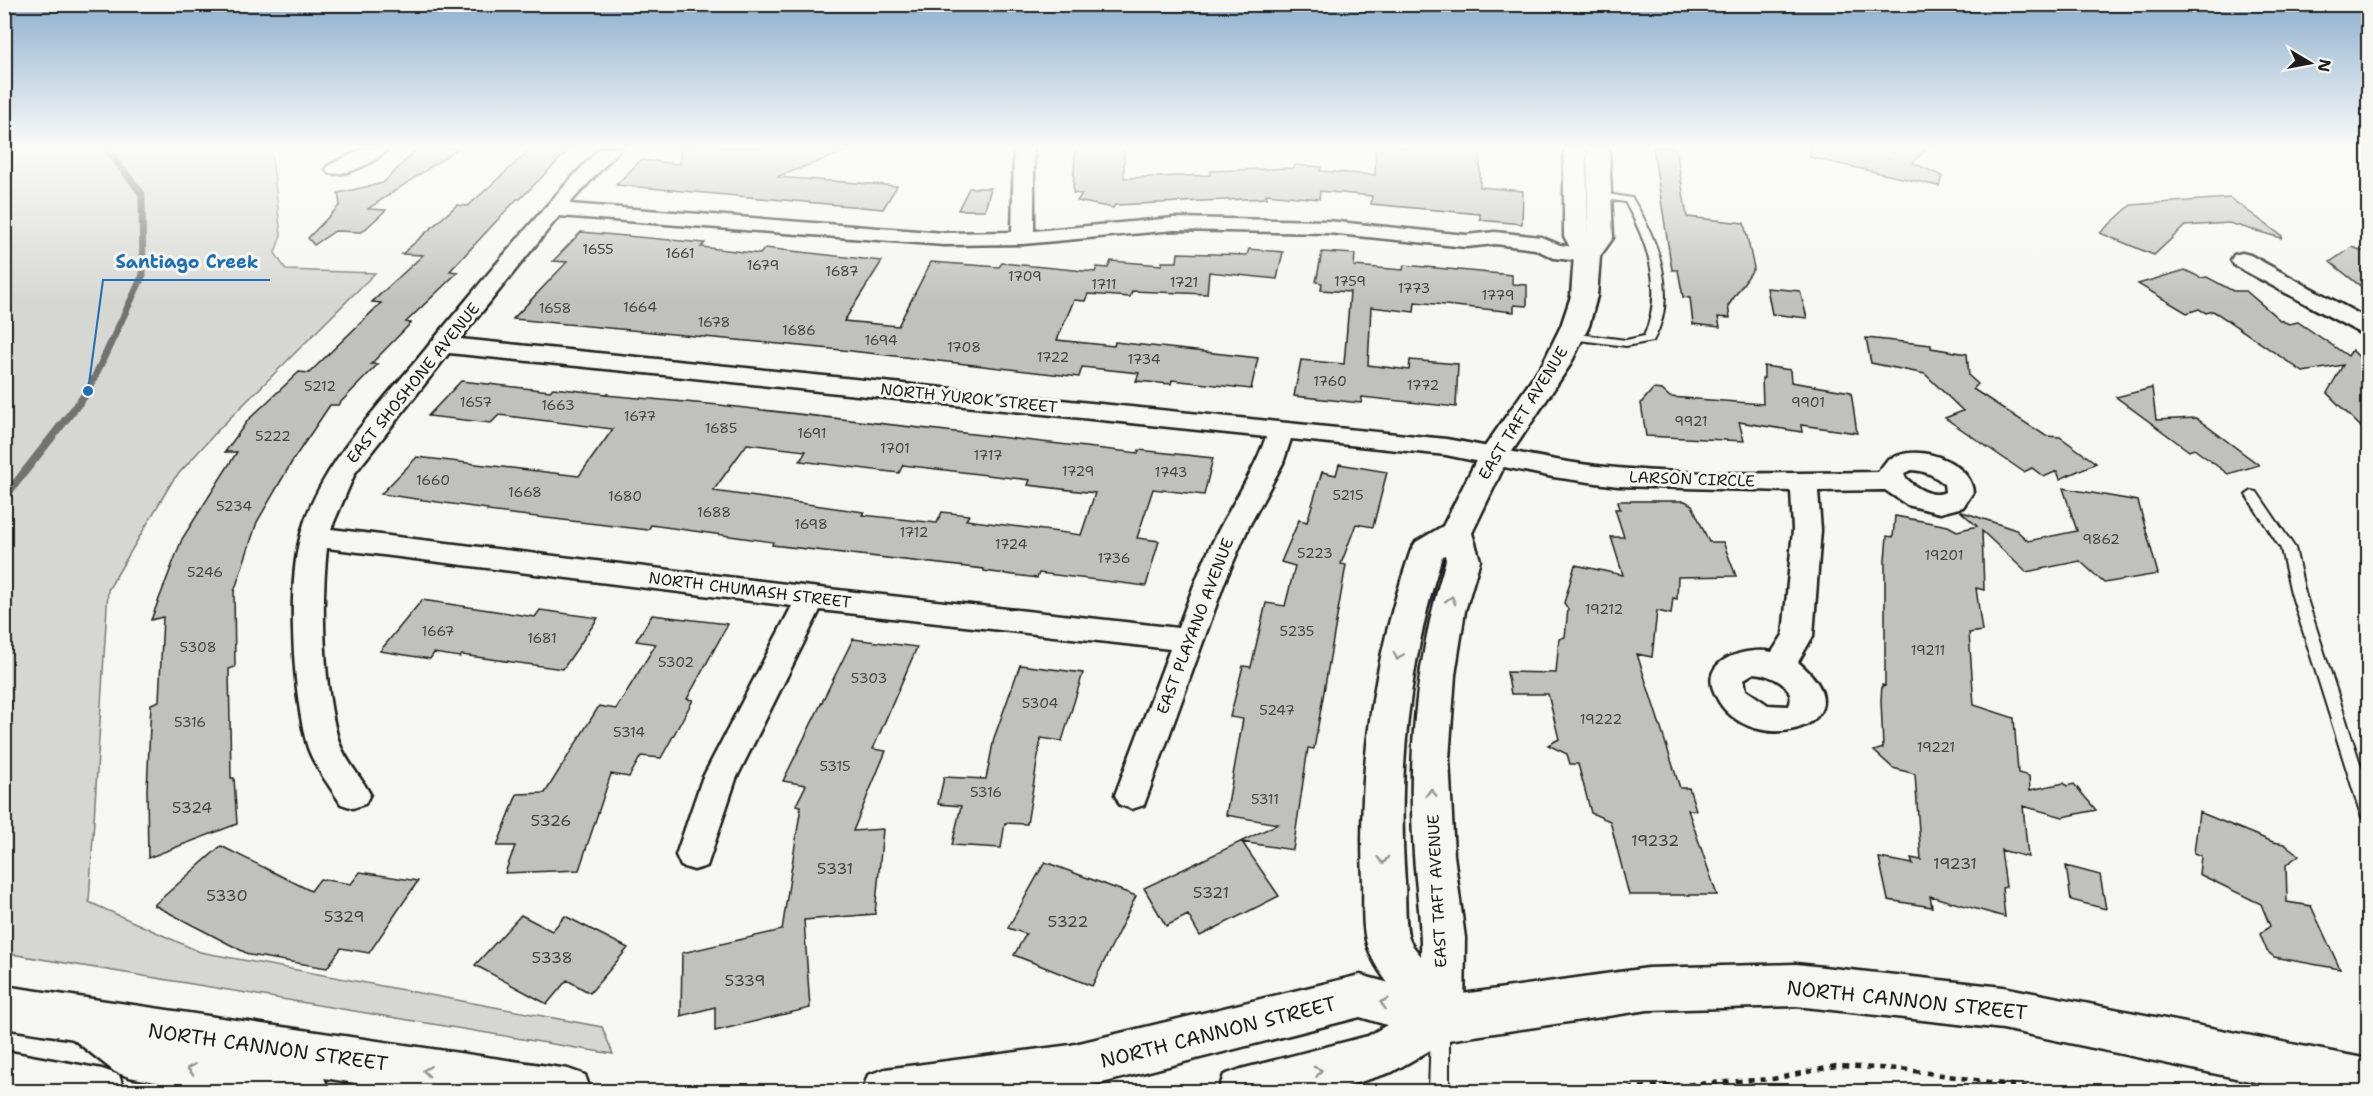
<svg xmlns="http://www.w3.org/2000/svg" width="2373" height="1096" font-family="'Shantell Sans',sans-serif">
<rect width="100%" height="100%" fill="#f6f6f2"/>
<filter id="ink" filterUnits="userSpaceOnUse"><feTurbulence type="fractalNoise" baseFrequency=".0167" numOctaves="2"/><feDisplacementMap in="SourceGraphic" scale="12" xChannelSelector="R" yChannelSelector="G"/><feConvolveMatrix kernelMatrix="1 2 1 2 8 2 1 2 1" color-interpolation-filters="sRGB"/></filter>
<g filter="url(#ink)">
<!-- green -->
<path fill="#d6d6d2" stroke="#797977" stroke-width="1.5" d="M4 148H271L281 235 275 253 286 270 375 273 220 428 173 480 108 590 89 902 200 952 602 1027 613 1054 5 953Z"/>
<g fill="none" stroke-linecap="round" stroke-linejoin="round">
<!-- stream-far1 -->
<path stroke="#727271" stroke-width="7" d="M88 391 143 275 142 194 106 148"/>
<!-- stream -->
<path stroke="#727271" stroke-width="8" d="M4 498 89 390"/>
</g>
<!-- building -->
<path fill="#c0c0bd" stroke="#1c1c1c" stroke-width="1.5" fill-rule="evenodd" d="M418 148H459L368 209 386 210 362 232 335 231 314 245 308 238 340 205 338 193 383 183Z
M532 148H571L520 199H517L450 271 458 272 406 322 411 323 371 364H378L338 405H330L293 460 257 522 234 592 235 667 229 669 231 778H234L237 824 148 858 147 790 151 704 159 701 163 617 151 620 182 539 237 452H225L248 420 299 372 309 373 381 303 372 302 423 255 402 254 457 205 468 206Z
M680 148H849V150L777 177 897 186 883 209 616 185 641 160 680 164Z
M1075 148H1124V178L1210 175V171L1294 168 1295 165 1321 167 1320 171 1375 175 1376 148H1480V187L1523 191 1522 224 1480 220V214L1371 204 1372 196 1320 191 1319 199 1266 194 1267 198 1115 205 1113 208 1077 201 1082 194 1073 193Z
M1653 148H1676L1687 217 1744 223 1754 268 1728 306 1730 318 1718 317 1720 327 1693 324 1690 298 1683 297 1678 270H1672Z
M1810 148H1881L1893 153 1898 148H1927L1913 163 1942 176 1939 186 1879 173 1809 157Z
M969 188H991L985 210H958Z
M2230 198 2282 236 2281 238 2229 223 2185 226 2154 255 2100 233 2131 205Z
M581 232 705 243 701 247 760 254 765 248 882 261 844 321 898 326 931 262 999 267 1002 263 1095 272 1097 267 1108 268 1111 261 1162 265V262H1177L1178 253 1247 255 1249 249 1283 252 1277 279 1209 272 1207 294 1132 291 1130 297 1088 294 1085 301 1074 300 1057 340 1114 346 1115 342 1258 358 1251 389 1172 380 1171 384 1136 381 1139 373 1082 367 1079 377 842 350 513 319 567 262 553 261Z
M2352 247 2368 253V292L2330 262Z
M1322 252 1355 254 1354 266 1403 270 1404 265 1512 275V284L1527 285V306L1514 305V312L1415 302 1414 312 1371 307 1368 365 1409 370 1410 360 1458 364 1456 407 1362 397 1361 403 1294 396 1301 360 1344 364 1350 292 1321 290 1322 283 1316 282Z
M2185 270 2201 278 2207 277 2233 291H2246L2280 320 2289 324 2298 322 2348 356 2352 350 2368 366V434L2327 393 2343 365 2303 372 2218 314 2213 311 2206 313 2199 309 2187 313 2138 284Z
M1767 288 1800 291 1807 318 1772 314Z
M1866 338 1931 345V348L1967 354 1969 376 1978 384 1973 389 2046 436 2060 437 2096 463 2060 479 2057 471 2044 477 2032 468 2024 472 1945 418 1963 411 1925 374 1871 363Z
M1764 366 1790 370 1791 382 1851 392 1857 433 1801 425 1802 432 1739 422 1744 441 1646 436 1641 403 1653 389 1662 390 1670 397 1763 404 1762 378H1764Z
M461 381 550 391 553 388 607 394 605 395 719 405 1138 453 1139 450 1213 458 1204 495 1153 489 1137 538 1159 541 1146 586 1039 573 1037 578 984 571V569L772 545 773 542 651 525 648 530 487 511 488 509 381 494 417 457 579 476 613 429 499 415 491 423 428 416ZM747 444 806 451 800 461 899 473 903 465 1030 480 1028 485 1095 493 1081 535 966 520 969 515 942 512 937 523 862 515 864 512 713 491Z
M2152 388 2156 420 2196 418 2259 465 2228 474 2194 449 2189 451 2116 397Z
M1339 464 1387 472 1373 527 1356 524 1341 564 1346 565 1314 749 1308 748 1293 850 1242 842 1279 896 1200 936 1188 915 1166 926 1144 888 1278 824 1226 815 1243 719 1230 717 1243 666 1251 667 1266 603 1285 606 1295 566 1281 562 1299 520 1307 522 1322 472 1336 475Z
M2063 488 2138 501 2158 574 2104 583 2080 561 2026 572 1982 531 1984 590 1976 588 1982 631 1969 633 1974 705 2014 718 2018 773 2029 776 2030 790 2064 783 2067 786 2074 784 2096 810 2063 817 2023 806 2028 857 2001 850 2006 887 2002 888 2005 917 1930 896 1932 907 1888 900 1879 858 1913 864 1911 858 1921 860 1915 774 1893 768 1874 751 1883 748 1881 700 1882 685 1885 686V560L1887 536 1893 537 1895 516 1948 526 1957 531 1977 526 1960 511 2016 530 2028 541 2077 531Z
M1618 501H1685L1692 505 1709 542H1723L1736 576 1678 577 1677 599 1673 598 1671 614 1657 611 1652 657 1637 654 1680 788H1689L1696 810H1688L1717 895H1629L1610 821 1591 813 1578 764H1570L1567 754 1548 745 1559 739 1548 694H1511L1507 672 1556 673 1559 639 1565 637 1568 609 1564 603 1575 565 1623 575 1611 537H1624L1615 509H1620Z
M422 600 535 617 540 610 598 618 563 669 462 655 460 657 434 653 430 659 380 651Z
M652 615 728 624 687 699 693 700 661 758 641 756 629 777 611 774 579 870 505 873 515 846H497L517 794 545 793 599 706 616 709 656 644 636 641Z
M853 639 917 647 873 749 886 751 853 831 883 829 875 914 804 920 810 1008 715 1031V1007L681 1016 682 953 782 930 801 806 796 805 806 785 783 781Z
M1020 665 1083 673 1062 741 1041 738 1027 824 1005 823 1001 848 952 845 961 806 938 804 944 777 986 779 994 738Z
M2199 812 2273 842 2284 844 2299 855 2286 865 2287 902 2311 906 2340 969 2274 957 2267 951 2260 934 2270 926 2261 904 2199 874 2201 856 2194 853Z
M221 846 311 891 320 879 351 884 360 872 418 881 369 953 341 948 327 968 250 955 154 905Z
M1045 862 1136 896 1092 986 1014 955 1026 934 1008 928Z
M2066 866 2100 875 2106 909 2071 900Z
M521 915 552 931 565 916 628 948 590 993 567 980 547 1004 475 965Z"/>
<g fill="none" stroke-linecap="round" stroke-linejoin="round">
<defs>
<path id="lane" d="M1601 193 1632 198C1658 239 1679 296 1653 341L1626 346 1571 339 1565 336 1571 333 1626 340 1644 336C1664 290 1649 245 1625 202L1598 198V194Z
M2252 491 2257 492 2295 548 2305 593 2368 788V819L2362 817 2360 812 2291 593 2281 549 2246 495Z
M1440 1019 1447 1022 1449 1028V1092H1429L1431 1028 1433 1022Z"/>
<path id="street" d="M365 148H388C378 162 345 177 329 173L326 169 329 165Z
M600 148H621L569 204 944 233 1012 232 1014 148H1034V231L1174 218 1328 221 1466 235 1495 232 1541 237 1560 245 1595 250 1598 255 1595 260 1587 262 1554 258 1535 249 1495 244 1466 247 1328 233 1174 230 1023 244 944 245 559 216 460 339 1446 439C1503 449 1559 463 1617 468 1704 476 1791 473 1878 472L1888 459C1895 457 1903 453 1910 453 1933 450 1971 466 1973 492L1963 507 1940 513 1907 505 1885 490 1818 491 1821 530 1813 636 1798 662C1879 729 1739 764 1713 689 1702 657 1751 647 1772 652L1783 635 1793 530 1791 491 1618 486 1553 477 1446 455 1291 439 1283 463 1249 526 1225 581 1144 805 1132 809 1120 805 1115 795 1170 649 820 610 736 779 707 866 694 870 681 866 676 855 702 779 792 606 327 548C321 605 323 688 339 742 345 760 361 777 370 794L365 804 353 808 341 804C330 786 313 765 307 745 293 693 287 590 300 538 316 468 381 404 425 350 482 281 538 212 600 148ZM449 353 1266 437C1255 468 1238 495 1222 524 1204 557 1191 593 1178 628L811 587 331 529 355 473ZM1912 470C1925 471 1935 475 1944 484L1945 492C1932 499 1914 487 1905 477L1904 473ZM1754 673C1769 674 1798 686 1789 706L1768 705 1746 690 1744 679Z
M2242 253 2250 255 2368 319V335L2360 333 2234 265 2231 260 2234 255Z
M82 1003 96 1009 137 1040 298 1067 324 1078 330 1092H209L129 1077 115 1072 68 1035 62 1022 68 1009Z"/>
<path id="secondary" d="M1564 148H1586L1588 236 1587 148H1609L1613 238 1600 256 1597 296 1589 326 1570 365 1509 456 1472 533 1480 560 1465 611 1455 675 1449 759 1454 855 1465 938 1464 1019 1457 1034 1441 1041C1418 1031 1414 1019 1401 1000 1389 984 1375 968 1369 950 1361 930 1364 904 1363 882 1358 765 1373 660 1411 550L1416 542 1443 526 1479 455 1542 365 1561 326 1571 296 1574 255 1564 236ZM1445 555 1446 560C1416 658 1407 753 1414 855 1416 888 1422 922 1421 956 1417 951 1412 946 1410 941 1404 929 1406 896 1405 882 1397 771 1409 662 1442 556Z"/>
<path id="primary" d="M1796 964 2003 987 2368 1059V1092H2302L2003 1029 1796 1006 1648 1010 1448 1040 1392 1072 1328 1092H1218L1224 1075 1241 1069 1368 1036 1387 1025 1360 1017 1071 1091 862 1092 868 1075 885 1069 1071 1045 1360 975 1441 997 1648 968Z
M4 986 568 1069 585 1075 591 1092H413L4 1028Z
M4 1051 102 1069 119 1075 125 1092H4Z"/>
</defs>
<!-- lane casing -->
<use href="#lane" stroke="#1c1c1c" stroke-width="4"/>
<!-- street casing -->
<use href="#street" stroke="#1c1c1c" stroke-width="5"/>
<!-- secondary casing -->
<use href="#secondary" stroke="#1c1c1c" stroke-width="5"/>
<!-- primary casing -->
<use href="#primary" stroke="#1c1c1c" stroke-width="5"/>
<!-- path -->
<path stroke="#1c1c1c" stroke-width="4.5" stroke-dasharray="6 6" stroke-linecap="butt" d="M1568 1092 1773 1079 1836 1066 1901 1069 2057 1092"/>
<!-- lane -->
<use href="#lane" fill="#f6f6f2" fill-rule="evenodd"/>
<!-- street -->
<use href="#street" fill="#f6f6f2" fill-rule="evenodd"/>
<!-- secondary -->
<use href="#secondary" fill="#f6f6f2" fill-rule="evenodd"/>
<!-- primary -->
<use href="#primary" fill="#f6f6f2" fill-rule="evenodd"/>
</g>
<!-- one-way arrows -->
<defs><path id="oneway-chevron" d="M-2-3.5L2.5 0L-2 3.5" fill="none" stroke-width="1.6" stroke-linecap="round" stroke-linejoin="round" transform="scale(1.5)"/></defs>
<g stroke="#949492">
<use href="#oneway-chevron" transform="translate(1451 600) rotate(-74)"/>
<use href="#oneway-chevron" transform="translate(1398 656) rotate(102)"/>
<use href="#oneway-chevron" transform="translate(1431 793) rotate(-92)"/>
<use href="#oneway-chevron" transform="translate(1383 860) rotate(87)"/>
<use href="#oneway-chevron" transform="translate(1384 1003) rotate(-164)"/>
<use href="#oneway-chevron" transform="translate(191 1069) rotate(-170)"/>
<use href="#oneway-chevron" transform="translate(427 1071) rotate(-172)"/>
<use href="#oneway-chevron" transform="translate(1318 1071) rotate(-15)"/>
</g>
</g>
<!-- sky -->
<linearGradient id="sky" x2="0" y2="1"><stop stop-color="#90b1cf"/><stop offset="0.49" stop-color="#fbfbf9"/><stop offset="1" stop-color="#fbfbf9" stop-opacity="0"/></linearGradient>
<rect width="2373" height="301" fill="url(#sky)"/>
<g text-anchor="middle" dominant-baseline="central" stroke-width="6" stroke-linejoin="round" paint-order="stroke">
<!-- number labels -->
<g font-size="14" fill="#454544">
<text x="598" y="249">1655</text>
<text x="680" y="253">1661</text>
<text x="763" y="265">1679</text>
<text x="842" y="271">1687</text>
<text x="1025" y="276">1709</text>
<text x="1350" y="281">1759</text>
<text x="1184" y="282">1721</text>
<text x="1104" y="284">1711</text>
<text x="1414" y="288">1773</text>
<text x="1498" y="295">1779</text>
<text x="640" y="307">1664</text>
<text x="555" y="308">1658</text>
<text x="714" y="322">1678</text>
<text x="799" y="330">1686</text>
<text x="881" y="340">1694</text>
<text x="964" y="347">1708</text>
<text x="1053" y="357">1722</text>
<text x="1144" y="359">1734</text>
<text x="1330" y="381">1760</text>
<text x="1423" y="385">1772</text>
<text x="320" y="386">5212</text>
<text x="476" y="402">1657</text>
<text x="1808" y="402">9901</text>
<text x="558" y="405">1663</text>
<text x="640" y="416">1677</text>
<text x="1691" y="421">9921</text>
<text x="721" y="428">1685</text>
<text x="812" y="433">1691</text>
<text x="273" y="436">5222</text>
<text x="895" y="448">1701</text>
<text x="988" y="455">1717</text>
<text x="1078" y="471">1729</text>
<text x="1171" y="472">1743</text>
<text x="433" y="480">1660</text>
<text x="525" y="492">1668</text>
<text x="1348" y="495">5215</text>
<text x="625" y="496">1680</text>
<text x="234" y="506">5234</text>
<text x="714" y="512">1688</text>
<text x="811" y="524">1698</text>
<text x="914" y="532">1712</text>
<text x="2101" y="539">9862</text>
<text x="1011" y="544">1724</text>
<text x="1315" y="553">5223</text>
<text x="1944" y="555">19201</text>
<text x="1114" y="558">1736</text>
<text x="205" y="572">5246</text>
<text x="1604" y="609">19212</text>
<text x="438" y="631">1667</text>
<text x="1297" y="631">5235</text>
<text x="542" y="638">1681</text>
<text x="198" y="647">5308</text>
<text x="1928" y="650">19211</text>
<text x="676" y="662">5302</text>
<text x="869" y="678">5303</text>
<text x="1040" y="703">5304</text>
<text x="1277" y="710">5247</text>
<text x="1601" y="719">19222</text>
<text x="190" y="722">5316</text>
<text x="629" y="732">5314</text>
<text x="1936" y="747">19221</text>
<text x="835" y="766">5315</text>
<text x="986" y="792">5316</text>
<text x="1265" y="799">5311</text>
</g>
<!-- street labels -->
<g font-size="16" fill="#1c1c1c" stroke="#f6f6f2">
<text transform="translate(413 383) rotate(-51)">EAST SHOSHONE AVENUE</text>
<text transform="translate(969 398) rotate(6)">NORTH YUROK STREET</text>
<text transform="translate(1523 413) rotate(-58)">EAST TAFT AVENUE</text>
<text transform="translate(1692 479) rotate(2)">LARSON CIRCLE</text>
<text transform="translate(750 590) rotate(7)">NORTH CHUMASH STREET</text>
<text transform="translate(1195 626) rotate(-69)">EAST PLAYANO AVENUE</text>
<text transform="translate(1437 891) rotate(-93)">EAST TAFT AVENUE</text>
</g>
<!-- near-number labels -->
<g font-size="16" fill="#454544">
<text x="192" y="807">5324</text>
<text x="551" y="820">5326</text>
<text x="1655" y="840">19232</text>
<text x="1955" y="863">19231</text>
<text x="835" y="868">5331</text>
<text x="1211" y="892">5321</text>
<text x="227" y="895">5330</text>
<text x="344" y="916">5329</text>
<text x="1068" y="921">5322</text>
<text x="552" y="957">5338</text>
<text x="745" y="980">5339</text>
</g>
<!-- near-street labels -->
<g font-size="20" fill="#1c1c1c" stroke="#f6f6f2">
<text transform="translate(1907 1000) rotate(6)">NORTH CANNON STREET</text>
<text transform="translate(1218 1032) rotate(-14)">NORTH CANNON STREET</text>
<text transform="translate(268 1047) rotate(8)">NORTH CANNON STREET</text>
</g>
</g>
<!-- callouts -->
<path fill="none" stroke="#1f6fb2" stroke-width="2" d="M88 391L103 280H270"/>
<circle fill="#1f6fb2" stroke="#f6f6f2" stroke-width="2" cx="88" cy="391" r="6"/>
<g font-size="18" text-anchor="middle" font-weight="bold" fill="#1f6fb2" stroke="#f6f6f2" stroke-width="6" stroke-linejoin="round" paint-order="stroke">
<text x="187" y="268">Santiago Creek</text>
</g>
<!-- margin -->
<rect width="2373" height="1096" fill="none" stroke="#f6f6f2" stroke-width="24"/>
<rect x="12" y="12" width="2349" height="1072" fill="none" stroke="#1c1c1c" stroke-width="2" filter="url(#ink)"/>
<!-- north arrow -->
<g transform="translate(2310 63) rotate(100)" stroke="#f6f6f2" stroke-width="4.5" paint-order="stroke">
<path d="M0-4.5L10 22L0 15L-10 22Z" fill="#1c1c1c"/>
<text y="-9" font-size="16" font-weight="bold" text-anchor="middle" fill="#1c1c1c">N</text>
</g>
</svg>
